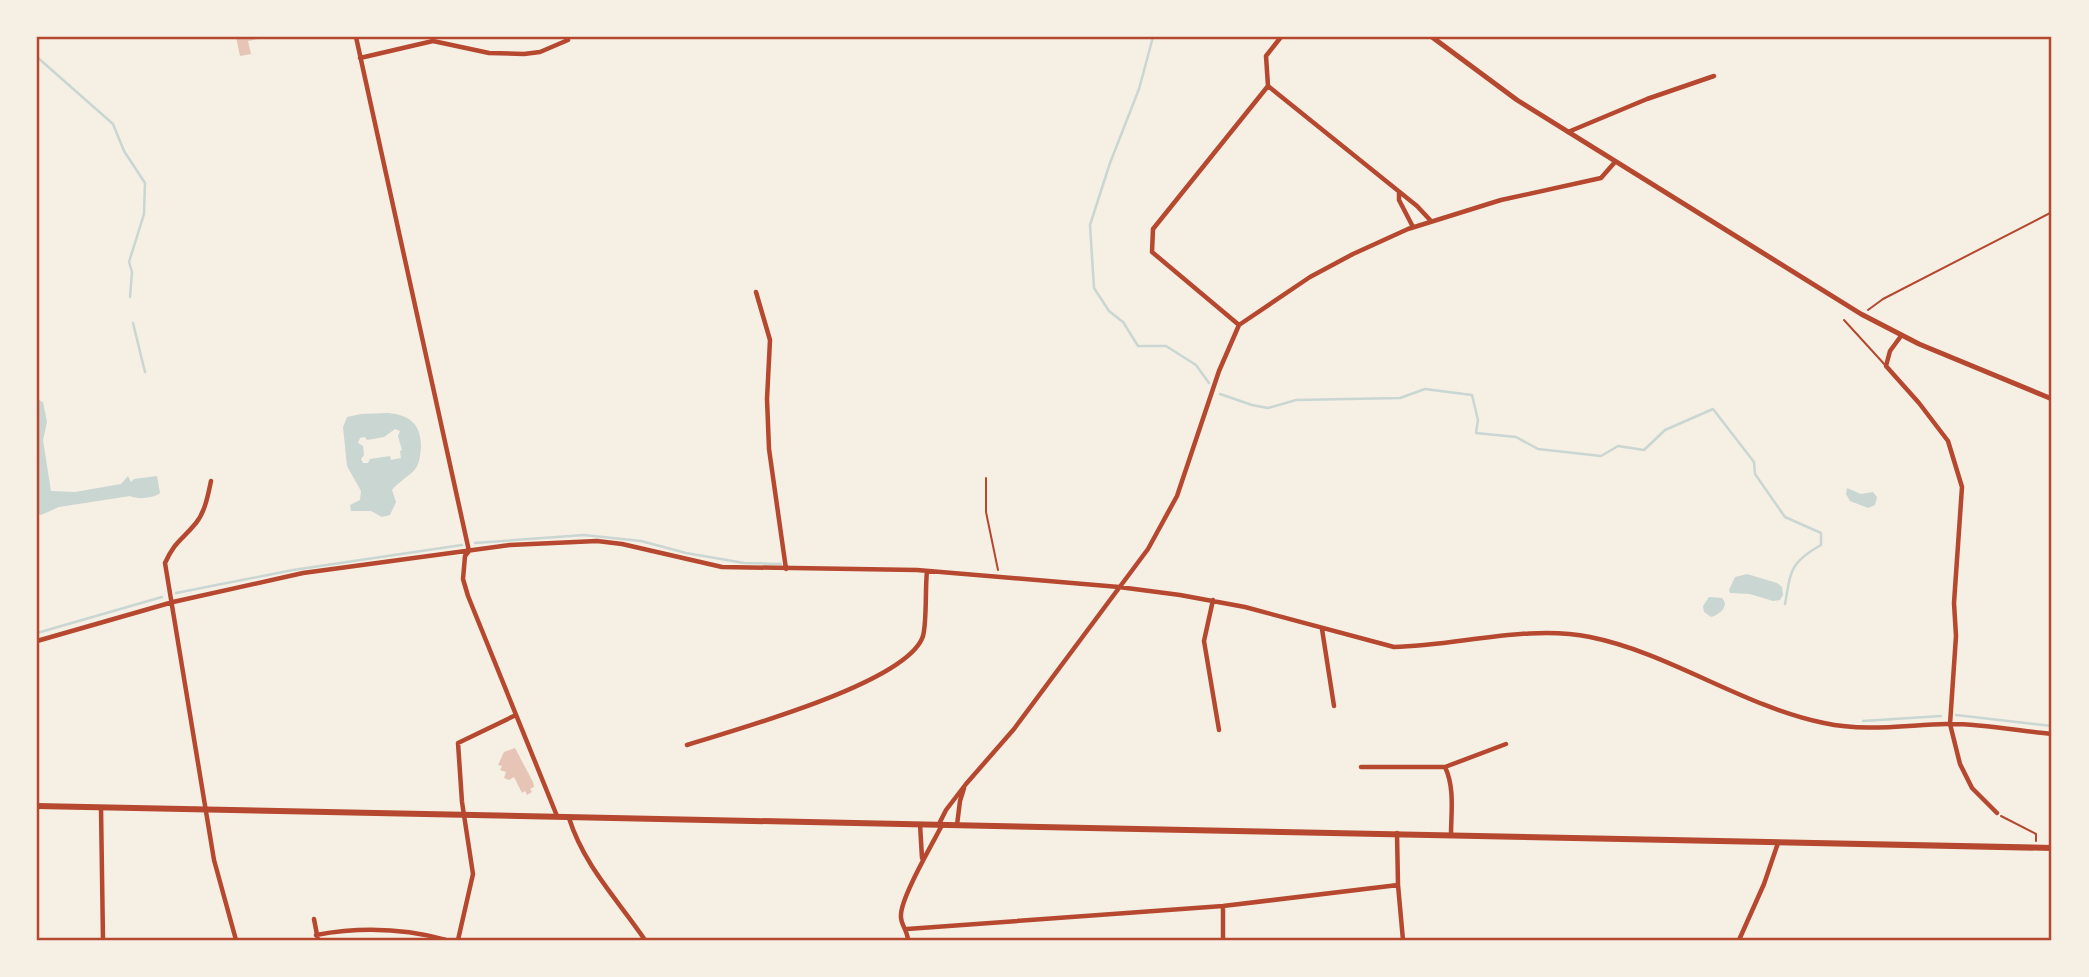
<svg xmlns="http://www.w3.org/2000/svg" width="2089" height="977" font-family="Montserrat,sans-serif">
<rect width="100%" height="100%" fill="#f6efe4"/>
<!-- water -->
<path fill="#c9d6d2" fill-rule="evenodd" d="M37 386 39 400 43 402 47 422 43 440 51 491 75 492 121 484 128 476 131 482 134 479 157 476 160 493C154 498 138 500 130 496L59 507 41 515 37 513Z
M388 413C410 415 421 424 421 447 420 455 420 461 416 468 410 476 398 482 392 490L396 502 390 515 382 517 371 511H351L350 505 360 500 361 491 347 466 343 427 347 417 361 414ZM395 429 400 431 398 436 402 450 400 451 401 458 391 460 390 456 370 459 368 463H363L361 459 364 455 363 446 358 443 360 438 365 437 367 440 384 437Z
M1847 488 1861 494 1873 492 1877 497 1875 505 1868 508 1850 501 1846 494Z
M1747 574 1777 583 1782 587 1783 595 1780 600 1773 601 1750 594 1730 593 1729 590 1735 577Z
M1709 597 1722 598C1730 606 1719 615 1711 617L1704 612 1703 606Z"/>
<g fill="none" stroke-linecap="round" stroke-linejoin="round">
<!-- stream -->
<path stroke="#c9d6d2" stroke-width="2.5" d="M1153 37 1139 89 1110 163 1090 225 1094 288 1109 311 1123 322 1138 346H1166L1196 365 1209 383
M37 57 113 124 124 151 145 183 144 214 129 262 132 272 130 297
M133 323 145 372
M1220 394 1252 405 1268 408 1296 400 1400 398 1425 389 1472 395 1478 420 1476 433 1516 437 1538 449 1601 456 1618 446 1644 450 1665 430 1713 409 1754 462 1755 474 1785 517 1821 533V545C1789 563 1791 571 1785 604
M475 543 584 535 641 541 686 553 744 563 781 564
M176 593 293 570 462 545
M37 633 162 597
M1956 715 2052 726
M1863 721 1941 716"/>
</g>
<!-- building -->
<path fill="#e6c5b7" d="M236 37H263V38L248 41 251 54 240 56Z
M515 748 533 782 534 787 530 789 532 792 527 795 525 791 522 793 514 777 509 780 504 778 506 772 500 770 502 766 498 765 504 752Z"/>
<g fill="none" stroke-linecap="round" stroke-linejoin="round">
<!-- path -->
<path stroke="#b5482f" stroke-width="2" d="M1868 310 1883 299 2052 212
M986 478V512L998 570
M2001 816 2036 834V841"/>
<!-- service -->
<path stroke="#b5482f" stroke-width="2" d="M1844 320 1886 366"/>
<!-- minor -->
<path stroke="#b5482f" stroke-width="4.5" d="M356 37 469 551 465 556 463 579 468 596 557 816
M360 58 433 41 489 53 524 54 540 52 568 40
M1268 86 1417 206 1431 221
M1568 132 1647 99 1714 76
M1399 193V200L1413 227
M756 292 770 340 767 399 769 449 786 569
M1239 325 1152 252 1153 229 1268 86 1266 56 1281 37
M1901 336 1890 351 1886 366 1919 403 1948 441 1962 487 1954 603 1956 636 1950 724 1960 764 1972 788 1997 813
M211 481C208 495 205 512 196 523 182 540 175 541 165 563L214 860 236 940
M1213 600 1204 641 1219 730
M1322 629 1334 706
M37 641 173 602 303 573 510 545 597 541 622 544 722 567 917 570 1119 587 1180 595 1245 607 1394 647C1457 646 1528 624 1590 637 1670 653 1742 706 1824 723 1865 732 1906 725 1946 724 1981 723 2018 731 2052 734
M687 745C734 730 908 683 923 636 927 621 925 588 927 571
M1361 767H1445L1506 744
M1445 767C1455 788 1451 813 1451 835
M101 808 103 940
M569 818C584 866 618 900 645 940
M920 824 922 858
M939 824 946 810 966 784 1014 729 1148 549 1177 496 1219 371 1239 325 1310 277 1353 254 1408 229 1501 200 1601 178 1615 162
M957 825 960 801 964 788
M1397 833 1398 885 1403 940
M1223 906V940
M314 919 318 940
M907 929 1223 906 1398 885
M316 935C360 927 403 928 446 940
M458 940 473 874 462 802 458 743 516 715
M908 940C907 929 900 924 901 915 901 897 933 843 942 825
M1739 940 1764 884 1778 843"/>
<!-- tertiary -->
<path stroke="#b5482f" stroke-width="5" d="M1432 37 1517 100 1861 314 1919 344 2052 399"/>
<!-- secondary -->
<path stroke="#b5482f" stroke-width="6" d="M37 806 2052 848"/>
</g>
<!-- border -->
<rect width="2089" height="977" fill="none" stroke="#f6efe4" stroke-width="77"/>
<rect x="38" y="38" width="2012" height="901" fill="none" stroke="#b5482f" stroke-width="2.5"/>
</svg>
